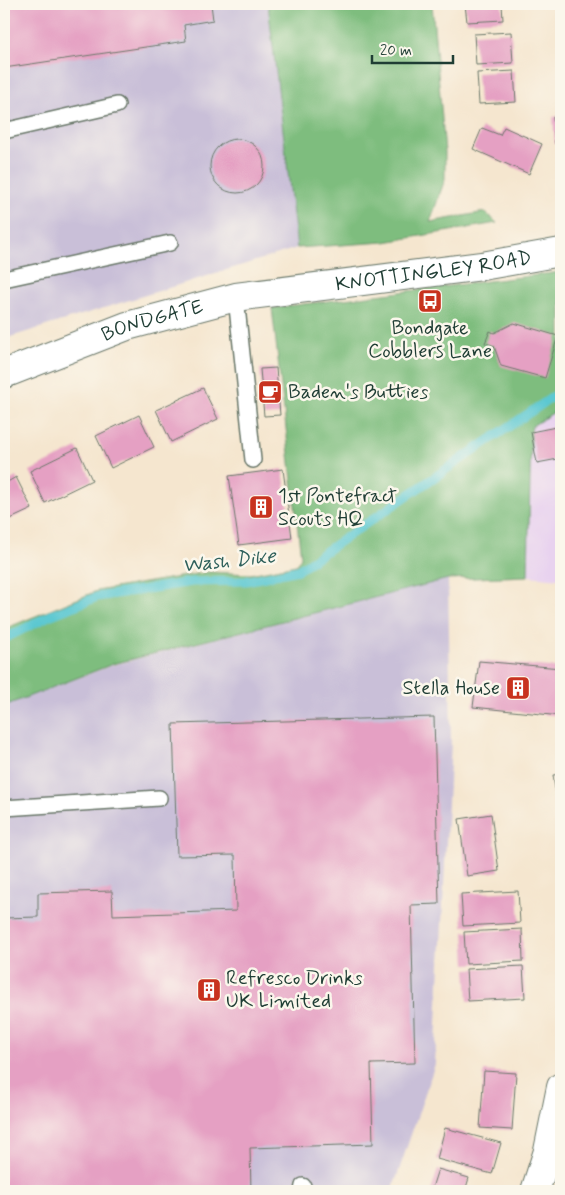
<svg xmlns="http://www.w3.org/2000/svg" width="565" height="1195" font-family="Mynerve,sans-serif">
<rect width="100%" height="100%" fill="#fbf7ec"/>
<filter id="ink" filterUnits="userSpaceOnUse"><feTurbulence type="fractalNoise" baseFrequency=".02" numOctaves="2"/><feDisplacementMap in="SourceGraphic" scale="10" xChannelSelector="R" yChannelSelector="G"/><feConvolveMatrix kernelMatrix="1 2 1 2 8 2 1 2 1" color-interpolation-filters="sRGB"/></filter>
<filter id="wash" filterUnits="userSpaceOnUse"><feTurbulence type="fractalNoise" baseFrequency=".0096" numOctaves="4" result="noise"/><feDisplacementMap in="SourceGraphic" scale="20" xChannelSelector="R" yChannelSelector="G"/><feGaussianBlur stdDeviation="1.12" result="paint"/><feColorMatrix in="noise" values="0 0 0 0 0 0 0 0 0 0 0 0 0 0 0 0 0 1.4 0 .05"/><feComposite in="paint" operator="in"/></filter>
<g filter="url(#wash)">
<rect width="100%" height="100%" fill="#f5e6cf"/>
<!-- built -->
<path fill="#e8d2ef" d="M561 405V579L528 576 531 432 532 426 556 411Z"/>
<!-- industrial -->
<path fill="#c9bfd8" d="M4 4H268L297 248 4 339Z
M448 579 451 743 435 1064 392 1191H4V706L113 665Z"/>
<!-- forest -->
<path fill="#7ebd7e" stroke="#4e7d59" d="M268 4H432L445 152V179L430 222 485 212 497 223 385 242 297 248Z
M561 272V405L556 411 532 426 531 432 528 576 448 579 113 664 4 706V629L97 591 209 572 250 574 296 565 301 557 272 308Z"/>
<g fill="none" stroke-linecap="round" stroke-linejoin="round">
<!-- stream -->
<path stroke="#5bc8d1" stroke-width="9" d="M4 639 49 616 97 597 192 582 246 581 298 570 560 392 561 388"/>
</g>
<g id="blocks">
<!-- building -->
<path fill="#e5a0c3" d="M4 4H211L213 20 184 25 186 41 4 68Z
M465 4H502L503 20 467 22Z
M511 32 513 63 476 65 474 34Z
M514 71 516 102 479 104 477 73Z
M561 116V143L555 144 553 117Z
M504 127 542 144 529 174 473 149 482 128 500 135Z
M210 166a27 27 0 1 1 54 0a27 27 0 1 1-54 0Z
M514 323 558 336 545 378 501 366 494 346 485 343 490 331 494 333Z
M276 368 280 415 264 416 260 369Z
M203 388 218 419 171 442 156 410Z
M139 415 154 447 111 468 96 436Z
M561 426V468L558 459 537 463 531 432Z
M77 448 92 480 45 503 30 471Z
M283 469 292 538 239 545 229 476Z
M16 477 32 509 4 522V484Z
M479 661 561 668V716L473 707Z
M434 717 439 904 411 905 415 1063 371 1064 373 1144 250 1148 251 1191H4V918L38 917V893L112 891 113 915 236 911 235 855 177 856 173 724Z
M561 774V822H560L553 775Z
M491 814 499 871 467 876 459 819Z
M518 891 520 923 463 926 461 894Z
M522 929 523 961 466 964 464 932Z
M523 966 525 998 468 1001 466 969Z
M484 1071 516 1073 512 1130 480 1128Z
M445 1128 501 1143 492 1174 437 1159Z
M438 1169 469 1178 465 1191H431Z"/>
</g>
</g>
<g filter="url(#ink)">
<use href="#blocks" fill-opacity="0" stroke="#6a786a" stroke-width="1"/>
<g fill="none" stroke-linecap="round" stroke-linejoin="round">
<defs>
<path id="lane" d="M4 131 117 105
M4 279 170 243
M236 297 253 460
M4 808 159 798
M302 1191 303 1186"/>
<path id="street" d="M535 1191 548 1151 561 1087"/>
<g id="highway">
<path id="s1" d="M4 374 127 326 236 297 482 266 561 252"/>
</g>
</defs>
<!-- lane casing -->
<use href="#lane" stroke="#6a786a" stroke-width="18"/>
<!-- street casing -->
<use href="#street" stroke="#6a786a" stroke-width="30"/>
<!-- highway casing -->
<use href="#highway" stroke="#6a786a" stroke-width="30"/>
<!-- lane -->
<use href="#lane" stroke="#fff" stroke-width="15"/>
<!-- street -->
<use href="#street" stroke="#fff" stroke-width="28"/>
<!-- highway -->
<use href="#highway" stroke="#fff" stroke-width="28"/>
</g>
</g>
<!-- icons -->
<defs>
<symbol id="bus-square" viewBox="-11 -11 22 22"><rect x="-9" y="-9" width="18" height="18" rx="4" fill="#c8321e" stroke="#fbf7ec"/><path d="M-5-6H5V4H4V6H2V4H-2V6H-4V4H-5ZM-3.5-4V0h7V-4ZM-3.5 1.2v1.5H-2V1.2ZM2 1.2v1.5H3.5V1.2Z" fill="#fff"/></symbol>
<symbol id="cafe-square" viewBox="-11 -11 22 22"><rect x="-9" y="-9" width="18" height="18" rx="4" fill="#c8321e" stroke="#fbf7ec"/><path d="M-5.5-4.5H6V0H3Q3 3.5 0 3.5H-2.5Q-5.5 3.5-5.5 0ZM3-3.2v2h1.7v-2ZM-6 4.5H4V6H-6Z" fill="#fff"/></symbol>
<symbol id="building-square" viewBox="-11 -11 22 22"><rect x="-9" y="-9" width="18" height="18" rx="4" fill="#c8321e" stroke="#fbf7ec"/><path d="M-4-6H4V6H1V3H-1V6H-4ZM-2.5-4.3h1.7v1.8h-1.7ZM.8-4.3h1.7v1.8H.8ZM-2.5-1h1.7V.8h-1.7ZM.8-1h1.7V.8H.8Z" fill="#fff"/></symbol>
</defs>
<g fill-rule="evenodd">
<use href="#bus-square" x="416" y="287" width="28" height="28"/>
<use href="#cafe-square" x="256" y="378" width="28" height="28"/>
<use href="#building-square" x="247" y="493" width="28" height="28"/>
<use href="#building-square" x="504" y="674" width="28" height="28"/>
<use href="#building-square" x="195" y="976" width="28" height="28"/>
</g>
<g text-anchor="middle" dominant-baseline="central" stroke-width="5" stroke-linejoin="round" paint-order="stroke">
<!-- street labels -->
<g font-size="20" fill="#1f3d34" stroke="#fbf7ec">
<text stroke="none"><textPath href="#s1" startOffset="444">KNOTTINGLEY ROAD</textPath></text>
<text stroke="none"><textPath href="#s1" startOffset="158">BONDGATE</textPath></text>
</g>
<!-- poi labels -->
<g font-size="20" fill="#1f3d34" stroke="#fbf7ec" text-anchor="start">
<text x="430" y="328" text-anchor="middle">Bondgate<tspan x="430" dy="23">Cobblers Lane</tspan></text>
<text x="288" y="392">Baden's Butties</text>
<text x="278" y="496">1st Pontefract<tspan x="278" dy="23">Scouts HQ</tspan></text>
<text x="500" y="688" text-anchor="end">Stella House</text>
<text x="226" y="978">Refresco Drinks<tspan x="226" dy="23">UK Limited</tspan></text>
</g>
<!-- water labels -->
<g font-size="21" font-style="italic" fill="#2e605b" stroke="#fbf7ec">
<text transform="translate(229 561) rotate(-6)">Wash Dike</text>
</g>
</g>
<!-- margin -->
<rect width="565" height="1195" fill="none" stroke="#fbf7ec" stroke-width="20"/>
<!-- scale -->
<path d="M372 55v8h81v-8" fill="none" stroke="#1f3d34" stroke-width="2.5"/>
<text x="380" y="55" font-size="15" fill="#1f3d34" stroke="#fbf7ec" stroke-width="4" paint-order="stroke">20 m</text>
</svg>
